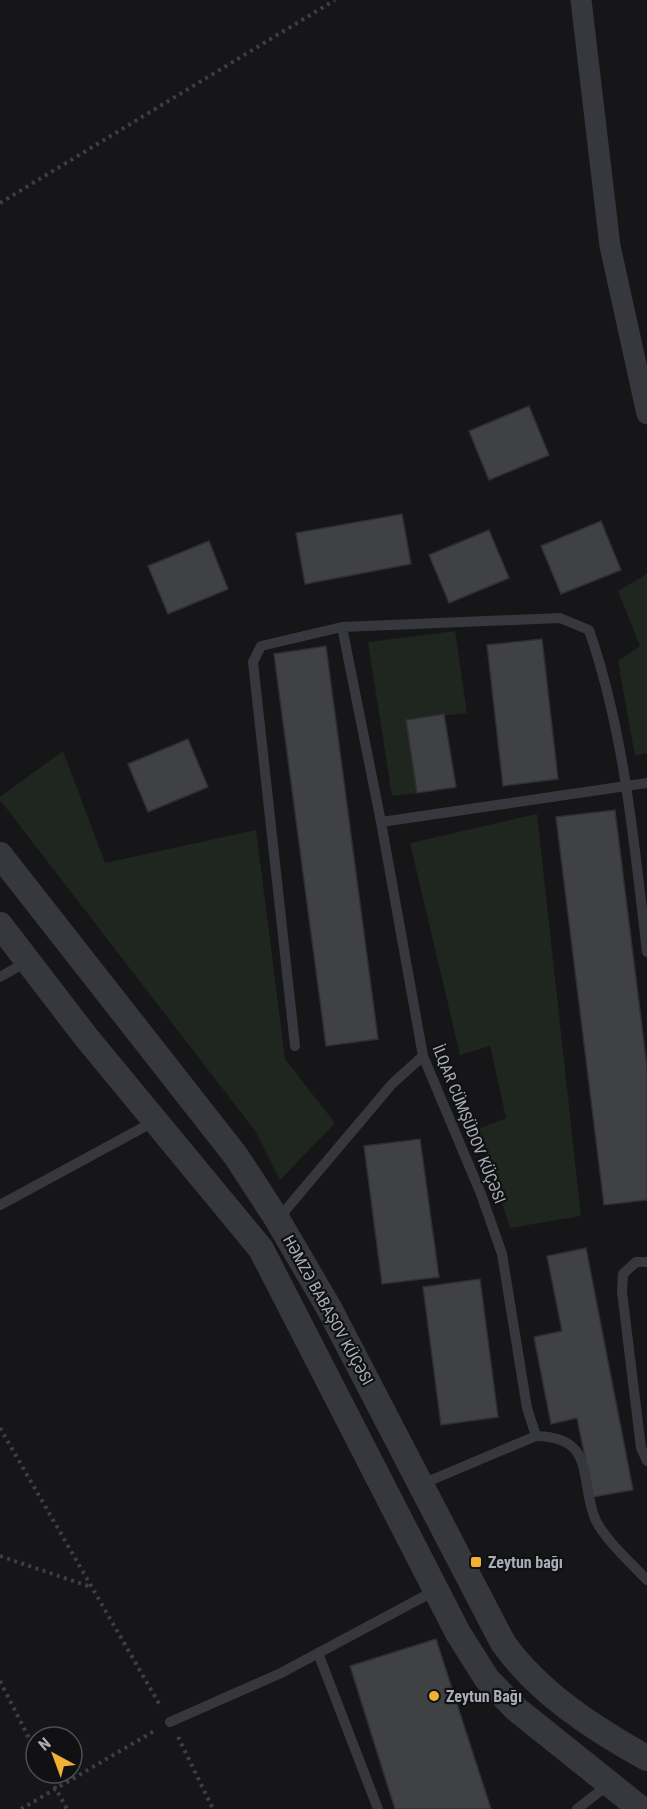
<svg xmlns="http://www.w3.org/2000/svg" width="647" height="1809" font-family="'Roboto Condensed',sans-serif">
<rect width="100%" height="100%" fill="#161618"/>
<!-- green -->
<path fill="#1e261f" d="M647 574V753L635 756 618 661 640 646 618 591Z
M455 631 467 713 406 720 417 793 392 796 368 642Z
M63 751 105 863 256 830 285 1059 335 1123 280 1180 256 1132 0 800V797Z
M537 814 581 1216 510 1228 478 1129 506 1118 490 1046 460 1055 410 843Z"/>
<!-- building -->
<path fill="#404145" stroke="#303034" stroke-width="1.5" d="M529 406 549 455 489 480 469 431Z
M402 514 411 564 305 584 296 533Z
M601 521 621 570 561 594 541 546Z
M489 530 509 578 449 603 429 555Z
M209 541 228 589 168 614 148 566Z
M542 639 558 779 503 786 487 645Z
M326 646 378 1039 326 1046 274 654Z
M444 714 456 787 417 793 406 720Z
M188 739 208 787 148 812 128 764Z
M615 810 647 1067V1200L604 1205 556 817Z
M420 1139 439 1277 382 1284 364 1146Z
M586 1248 633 1490 593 1497 577 1418 551 1424 534 1337 562 1331 547 1256Z
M480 1279 498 1417 441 1425 423 1287Z
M436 1639 491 1809H395L350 1666Z"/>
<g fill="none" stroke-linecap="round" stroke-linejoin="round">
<!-- path -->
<path stroke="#3d3f44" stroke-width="4" stroke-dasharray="3 4.5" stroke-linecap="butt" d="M0 203 335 0
M0 1428 161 1707
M0 1556 91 1587
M0 1681 36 1752
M178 1737 213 1809
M47 1773 67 1809
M21 1809 156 1730"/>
<!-- service -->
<path stroke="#37383d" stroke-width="10" d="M342 627 381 822 423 1056 481 1194 502 1254 527 1408 536 1436 422 1484
M381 822 647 783
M0 977 28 961
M295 1046 253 662 261 646 342 627 560 618 589 630C625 734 634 844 647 952
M0 1205 155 1121
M278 1219 392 1084 423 1056
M647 1262H636L623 1274 622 1292 641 1448 647 1461
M536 1436C595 1437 580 1478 594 1516 601 1536 632 1564 647 1580
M318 1653 378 1809
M170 1722 281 1673 436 1590
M577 1809 608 1785"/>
<!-- minor -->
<path stroke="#37383d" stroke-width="21" d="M581 0 610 246 647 414"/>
<!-- tertiary -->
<path stroke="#37383d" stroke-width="26" d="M0 855 236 1156 277 1219 329 1308 503 1643C539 1693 594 1729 647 1758
M0 925 86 1037 261 1249 458 1633 487 1679 516 1709 641 1809"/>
</g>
<!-- markers -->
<g fill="#f2b134" stroke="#111113" stroke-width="2">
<rect x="470" y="1556" width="12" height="12" rx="3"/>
<circle cx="434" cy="1696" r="6"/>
</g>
<g text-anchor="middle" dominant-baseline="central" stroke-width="4.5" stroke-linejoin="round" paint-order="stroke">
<!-- street labels -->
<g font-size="16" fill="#a8adb8" stroke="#111113">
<text transform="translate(469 1124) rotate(68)">İLQAR CÜMŞÜDOV KÜÇƏSI</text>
<text transform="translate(328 1310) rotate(61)">HƏMZƏ BABAŞOV KÜÇƏSI</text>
</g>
<!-- poi labels -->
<g font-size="16" font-weight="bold" fill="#a8adb8" stroke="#111113" text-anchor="start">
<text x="488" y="1562">Zeytun bağı</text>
<text x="446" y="1696">Zeytun Bağı</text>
</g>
</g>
<!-- north arrow -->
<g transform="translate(54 1755) rotate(319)"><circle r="28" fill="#111113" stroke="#4d4f55" stroke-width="1.5"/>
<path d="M0-4.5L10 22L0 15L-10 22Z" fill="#f2b134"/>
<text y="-9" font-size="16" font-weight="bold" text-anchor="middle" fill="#a8adb8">N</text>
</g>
</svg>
